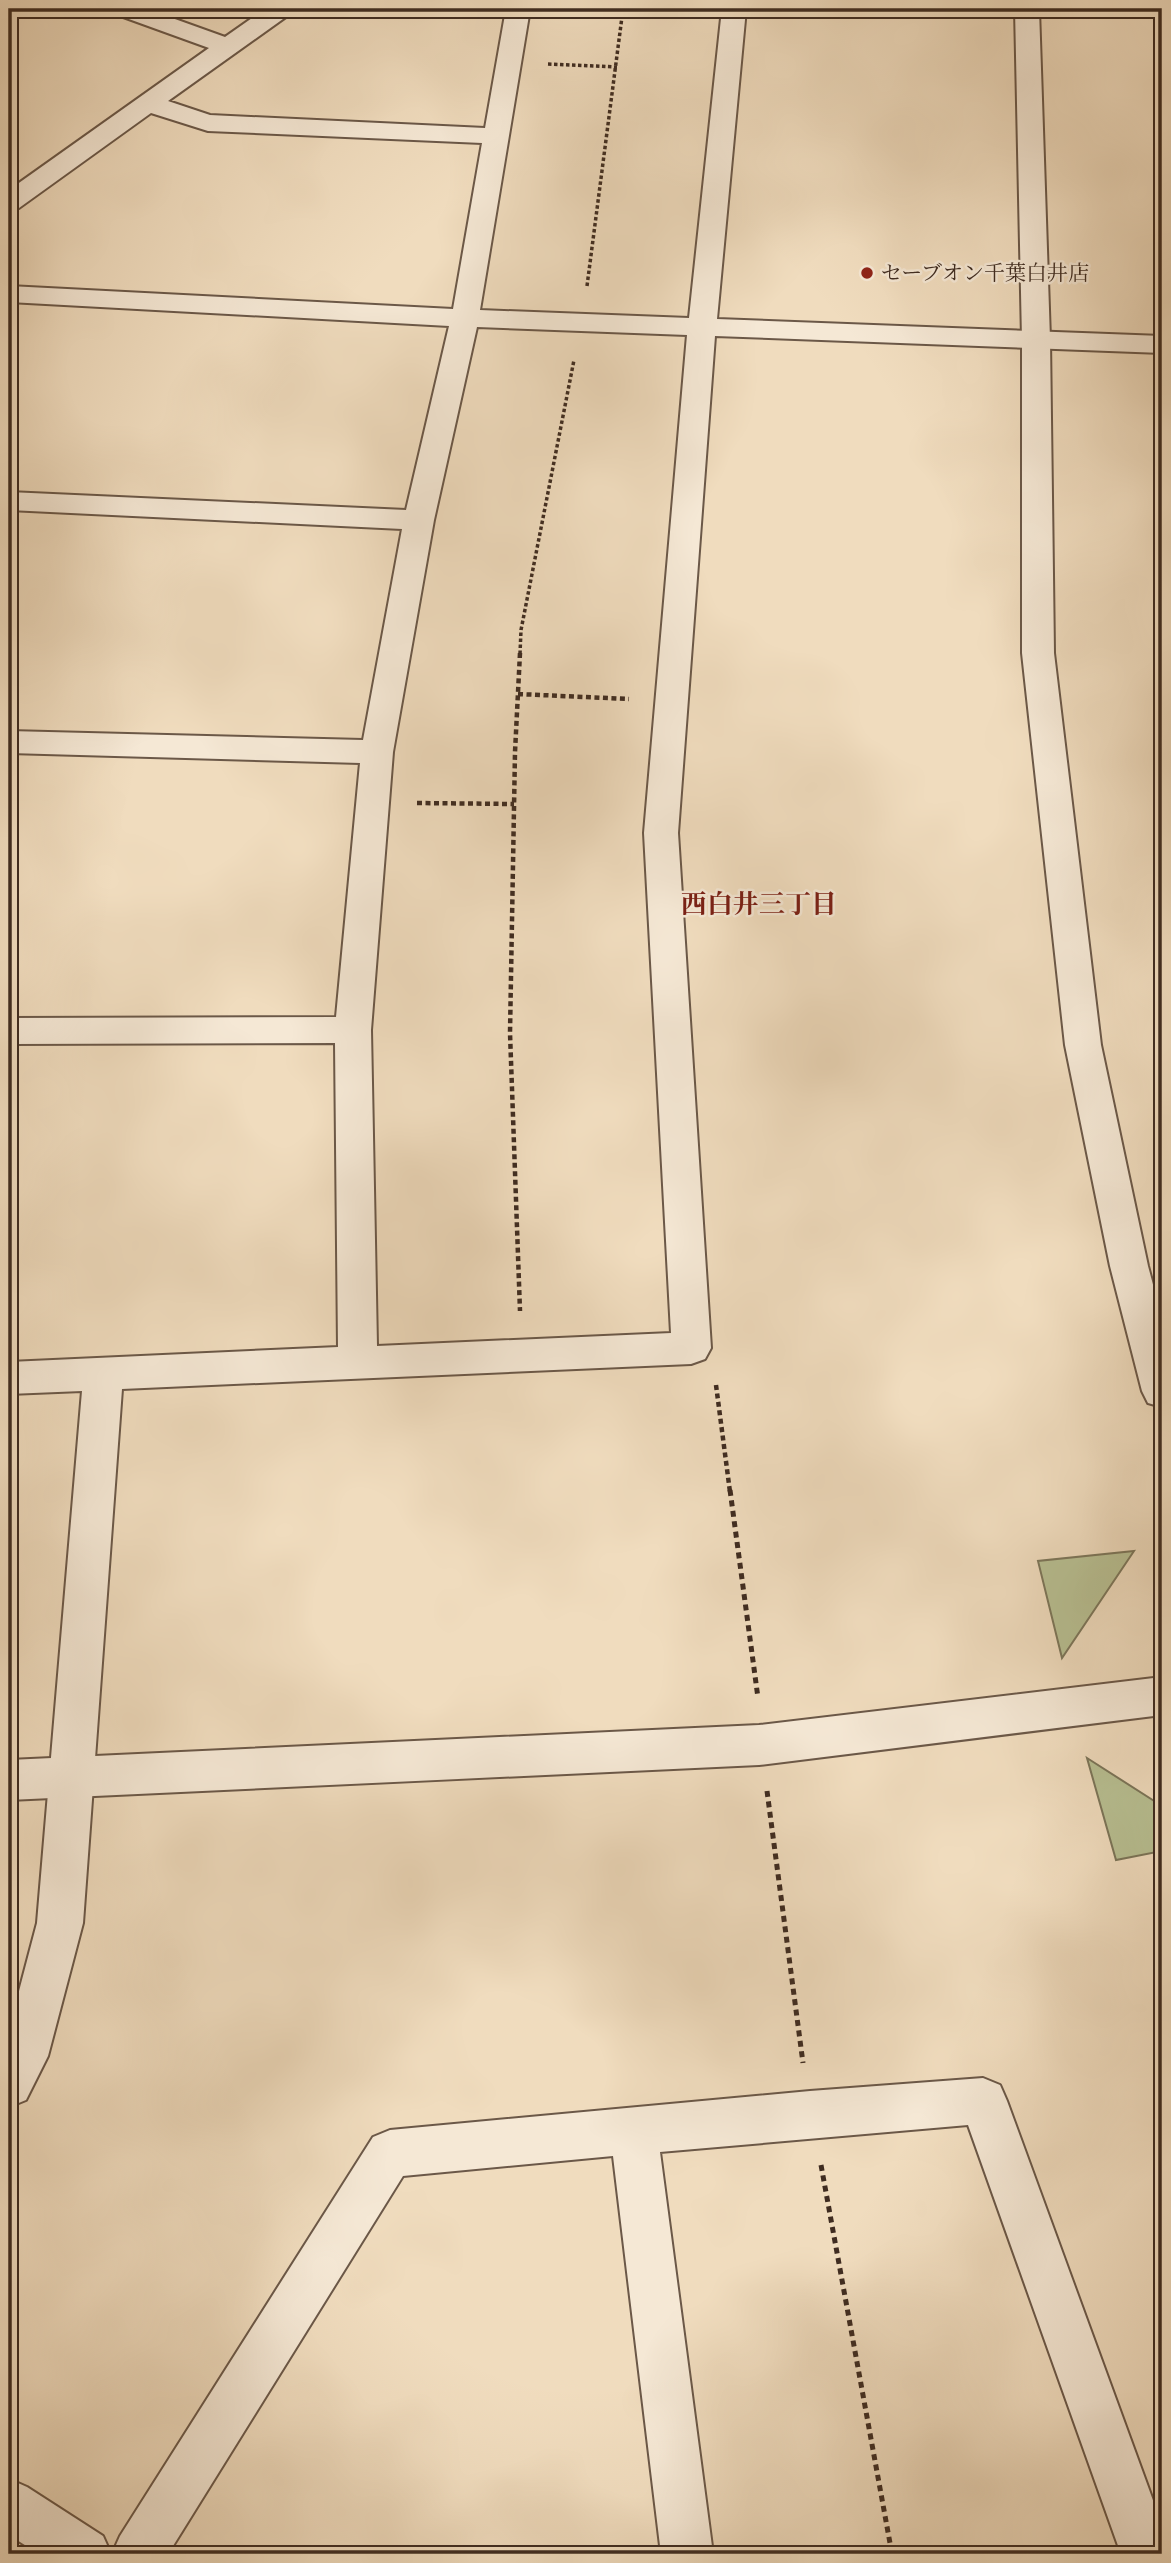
<svg xmlns="http://www.w3.org/2000/svg" width="1171" height="2563" font-family="Alegreya,'Noto Serif JP',serif">
<rect width="100%" height="100%" fill="#f0dcbe"/>
<filter id="stains"><feTurbulence type="fractalNoise" baseFrequency=".00286" numOctaves="4"/><feColorMatrix values="0 0 0 0 .2 0 0 0 0 .09 0 0 0 0 .02 0 0 0 .5 -.17"/></filter>
<radialGradient id="worn" r=".72"><stop offset=".6" stop-color="#630" stop-opacity="0"/><stop offset="1" stop-color="#630" stop-opacity=".3"/></radialGradient>
<!-- green -->
<path fill="#b8c093" stroke="#7c765a" stroke-width="2" d="M1134 1551 1062 1658 1038 1561Z
M1087 1758 1162 1806V1851L1116 1860Z"/>
<g fill="none" stroke-linecap="round" stroke-linejoin="round">
<defs>
<path id="minor" d="M112 9H147L225 37 265 9H293L290 14 168 101 210 115 485 128 506 9H530L480 310 689 318 722 9H746L717 319 1162 336V353L715 336 678 833 711 1348 705 1359 691 1364 122 1389 83 1923 48 2056 26 2100 9 2107V2029L37 1923 82 1391 9 1394V1362L338 1347 335 1043 9 1044V1018L336 1017 360 763 9 753V731L363 740 402 529 9 510V492L406 510 449 326 9 302V286L453 309 482 143 208 131 151 113 19 208 9 210V190L209 48 115 14ZM477 327 687 335 644 833 671 1333 377 1346 371 1030 393 752 434 520Z
M983 2078 1000 2085 1007 2101 1162 2525V2554H1121L968 2125 660 2152 713 2554H661L613 2156 403 2176 168 2554H112L120 2536 373 2137 390 2130 810 2091Z
M9 2479 27 2487 103 2536 111 2554H39L9 2535Z"/>
<path id="tertiary" d="M1015 9H1039L1050 339 1054 653 1101 1045 1148 1266 1162 1318V1407L1148 1403 1142 1391 1110 1266 1065 1045 1022 653V339Z
M1162 1677V1715L759 1765 9 1800V1760L759 1725Z"/>
</defs>
<!-- minor casing -->
<use href="#minor" stroke="#6b5848" stroke-width="4"/>
<!-- tertiary casing -->
<use href="#tertiary" stroke="#6b5848" stroke-width="4"/>
<!-- path-far2 -->
<path stroke="#3f2c21" stroke-width="3.5" stroke-dasharray="3.5 2.5" stroke-linecap="butt" d="M548 64 617 67
M587 286 623 9
M520 654 521 630 574 360"/>
<!-- path-far1 -->
<path stroke="#3f2c21" stroke-width="4.5" stroke-dasharray="5 3.5" stroke-linecap="butt" d="M520 653 515 752 510 1033 520 1311
M518 694 629 699
M417 803 514 804
M716 1385 730 1492"/>
<!-- path -->
<path stroke="#3f2c21" stroke-width="5" stroke-dasharray="6 4.5" stroke-linecap="butt" d="M730 1490 758 1698
M767 1791 803 2063
M821 2165 892 2554"/>
<!-- minor -->
<use href="#minor" fill="#f5e8d5" fill-rule="evenodd"/>
<!-- tertiary -->
<use href="#tertiary" fill="#f5e8d5" fill-rule="evenodd"/>
</g>
<!-- markers -->
<circle fill="#8f2418" stroke="#f5e8d5" stroke-width="2.5" cx="867" cy="273" r="7"/>
<g text-anchor="middle" dominant-baseline="central" stroke-width="5" stroke-linejoin="round" paint-order="stroke">
<!-- far-poi labels -->
<g font-size="21" fill="#3f2c21" stroke="#f5e8d5" text-anchor="start">
<text x="881" y="273">セーブオン千葉白井店</text>
</g>
<!-- neighbourhood labels -->
<g font-size="26" font-weight="bold" fill="#7a1f14" stroke="#f5e8d5">
<text x="759" y="904">西白井三丁目</text>
</g>
</g>
<!-- margin -->
<rect width="1171" height="2563" fill="none" stroke="#f0dcbe" stroke-width="35"/>
<rect x="10" y="10" width="1150" height="2542" fill="none" stroke="#3f2c21" stroke-width="3.5"/>
<rect x="18" y="18" width="1136" height="2528" fill="none" stroke="#3f2c21" stroke-width="2"/>
<rect width="100%" height="100%" filter="url(#stains)"/>
<rect width="100%" height="100%" fill="url(#worn)"/>
</svg>
